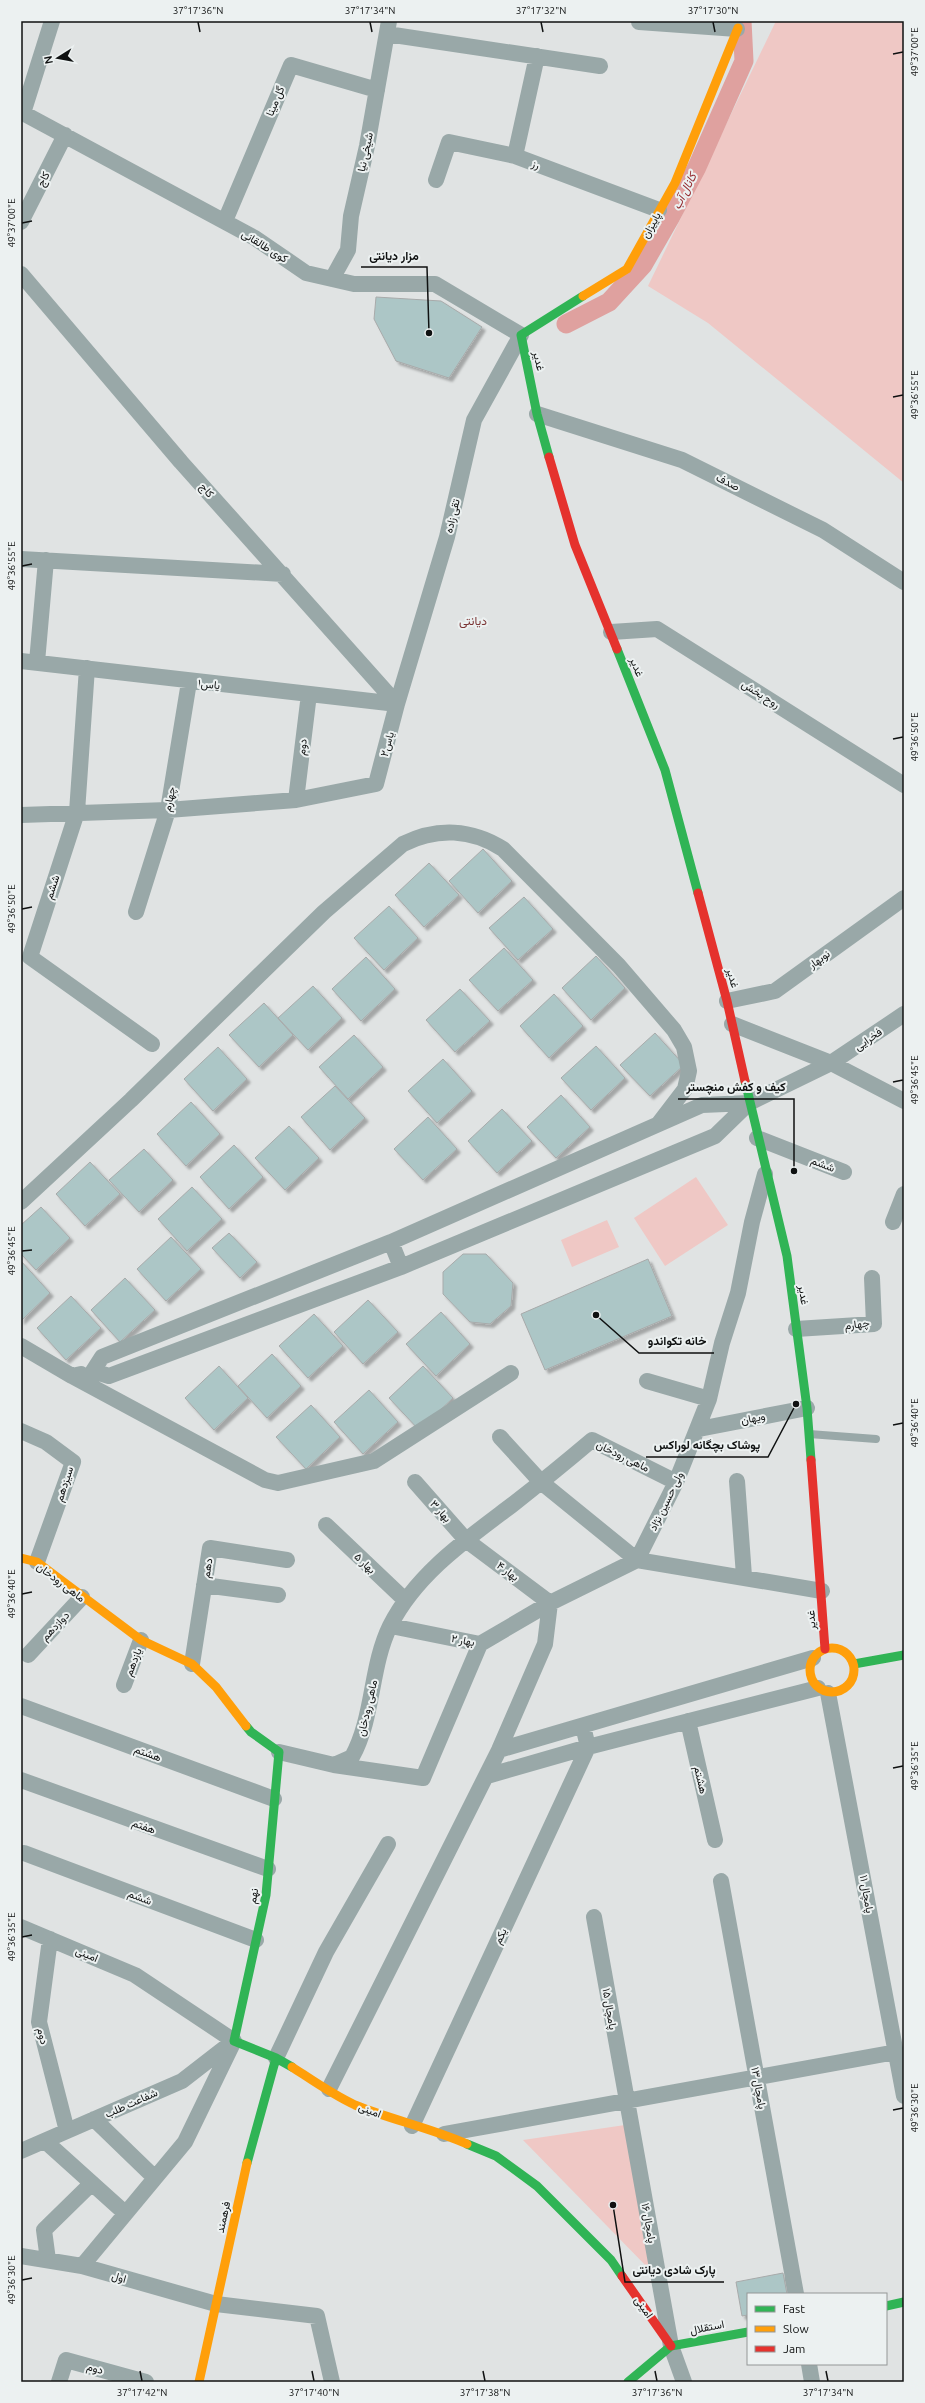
<svg xmlns="http://www.w3.org/2000/svg" width="925" height="2403" font-family="Ubuntu,Vazirmatn,sans-serif">
<defs>
<filter id="shadow"><feDropShadow dx="3.5" dy="3.5" stdDeviation="1" flood-color="#0004"/></filter>
</defs>
<rect width="100%" height="100%" fill="#e0e3e3"/>
<!-- green -->
<path fill="#efc8c5" d="M776 21H904V483L708 323 648 286Z
M696 1177 728 1225 665 1266 634 1218Z
M607 1220 619 1247 572 1267 561 1240Z
M625 2125 651 2271 523 2140Z"/>
<g fill="none" stroke-linecap="round" stroke-linejoin="round">
<!-- canal -->
<path stroke="#dfa19f" stroke-width="19" d="M566 324 609 302 643 265 670 218 697 167 744 61 742 21"/>
</g>
<!-- building -->
<path fill="#acc6c6" stroke="#a8aaaa" filter="url(#shadow)" d="M376 297 441 301 482 327 449 378 396 361 374 319Z
M483 849 512 881 478 913 449 881Z
M429 863 459 895 424 927 395 895Z
M524 897 553 929 518 960 489 928Z
M389 906 418 938 384 970 354 938Z
M504 948 533 980 498 1011 469 980Z
M596 956 625 988 591 1020 562 988Z
M366 957 395 989 361 1021 332 989Z
M313 986 342 1018 308 1050 278 1018Z
M460 989 490 1021 455 1052 426 1020Z
M554 994 583 1026 549 1058 520 1026Z
M264 1003 293 1035 259 1067 229 1035Z
M655 1033 684 1065 650 1096 620 1065Z
M354 1035 383 1067 348 1099 319 1067Z
M596 1046 625 1078 591 1110 561 1078Z
M218 1047 247 1079 213 1111 184 1079Z
M443 1059 472 1091 437 1123 408 1091Z
M335 1086 365 1118 330 1150 301 1117Z
M561 1095 590 1127 556 1158 527 1127Z
M191 1102 220 1134 186 1166 157 1134Z
M502 1109 532 1141 497 1173 468 1141Z
M428 1117 457 1149 423 1180 394 1149Z
M289 1126 319 1158 285 1190 255 1158Z
M234 1145 263 1177 229 1209 200 1177Z
M144 1149 173 1180 139 1212 109 1180Z
M90 1162 120 1194 85 1226 56 1194Z
M192 1187 222 1219 187 1251 158 1219Z
M41 1207 70 1238 36 1270 21 1254V1225Z
M229 1233 257 1262 240 1278 212 1248Z
M171 1237 201 1269 166 1301 137 1269Z
M463 1254H486L513 1283 511 1306 490 1324 470 1322 443 1294V1272Z
M648 1259 672 1316 545 1370 521 1314Z
M21 1261 50 1293 21 1321Z
M125 1278 155 1310 120 1342 91 1310Z
M71 1296 101 1328 66 1360 37 1328Z
M368 1300 398 1332 363 1364 334 1332Z
M441 1312 470 1344 436 1376 406 1344Z
M314 1314 343 1346 308 1378 279 1346Z
M272 1354 301 1386 267 1418 238 1386Z
M219 1366 248 1398 214 1430 185 1398Z
M423 1366 453 1398 419 1430 389 1398Z
M369 1390 398 1422 363 1454 334 1422Z
M311 1405 340 1437 306 1469 276 1437Z
M783 2273 787 2294H748V2315L742 2316 736 2282Z"/>
<g fill="none" stroke-linecap="round" stroke-linejoin="round">
<!-- lane -->
<path stroke="#99a8a8" stroke-width="8" d="M809 1434 876 1439"/>
<!-- street -->
<path stroke="#99a8a8" stroke-width="16" d="M639 22 737 29
M387 34 600 66
M21 112 255 238 306 273 354 284H435L521 335 474 420 447 537 397 704 376 784 296 800 168 810 21 815
M23 113 52 21
M515 156 537 56
M436 180 449 142 515 156 659 210
M225 221 291 65 377 90
M21 222 65 135
M21 274 181 462 397 704
M332 279 348 250 351 216 367 146 389 21
M537 414 682 460 823 530 904 582
M21 559 283 574
M611 632 657 629 904 785
M21 661 397 704
M37 662 46 560
M87 668 77 812 30 957 152 1044
M296 800 309 694
M136 912 168 810 189 682
M727 1001 775 991 904 898
M732 1024 831 1063 904 1101
M749 1103 702 1105 391 1242 102 1357 93 1371 109 1376 401 1267 715 1136 749 1103 831 1063 904 1014
M757 1138 844 1172
M21 1202 131 1100 324 912 403 844C437 827 472 829 503 849L619 966 674 1030 684 1047 689 1071 685 1089 659 1123
M893 1222 904 1194
M391 1242 401 1267
M796 1329 874 1324 872 1278
M21 1346 72 1376 81 1374
M72 1376 265 1480 278 1483 374 1461 511 1373
M647 1381 709 1399
M699 1429 807 1408
M21 1431 46 1442 73 1462 37 1562
M500 1437 541 1482 637 1560 822 1591
M737 1481 744 1576
M326 1525 405 1600
M204 1585 278 1595
M391 1626 480 1644 550 1603 466 1540 415 1482
M28 1655 82 1597
M192 1664 210 1548 287 1560
M124 1685 141 1640
M828 1693 904 2096
M21 1706 274 1799
M688 1721 715 1840
M499 1750 813 1658
M279 1752 334 1765 352 1757C374 1717 370 1667 390 1626 416 1574 467 1539 512 1505 539 1484 566 1462 592 1440L676 1482
M334 1765 423 1778 480 1644
M487 1776 588 1747 818 1688
M21 1780 268 1869
M24 1853 256 1940
M721 1881 796 2294
M594 1917 671 2346 684 2382
M21 1927 135 1975 234 2041
M50 1939 39 2022 67 2131
M276 2058 326 1952 388 1844
M329 2089 499 1750 545 1644 550 1603 637 1560 676 1482 709 1399 722 1343 738 1293 752 1222 765 1174
M94 2119 155 2178
M412 2126 588 1747 583 1726
M444 2134 896 2052
M45 2141 125 2213
M21 2151 182 2081 231 2043
M21 2256 82 2266 216 2304 317 2316 332 2382
M48 2260 44 2230 92 2183
M82 2266 185 2142 234 2041
M809 2364 812 2382
M59 2382 66 2360 146 2382"/>
<!-- fast -->
<path stroke="#30b455" stroke-width="9" d="M549 457 537 414 521 335 583 296
M617 649 665 770 698 893
M745 1081 787 1256 807 1408 811 1460
M854 1664 904 1655
M246 1726 251 1732 279 1752 266 1895 234 2041 276 2058 292 2067
M467 2144 496 2156 537 2186 611 2260 622 2276
M247 2163 276 2058
M886 2306 904 2302
M628 2382 671 2346 748 2332"/>
<!-- slow -->
<path stroke="#ff9f0a" stroke-width="9" d="M583 296 627 269 675 183 738 28
M21 1558 37 1562 141 1640 192 1664 216 1687 246 1726
M810 1670a22 22 0 1 1 44 0a22 22 0 1 1-44 0Z
M292 2067C312 2080 333 2095 355 2105 392 2120 431 2128 467 2144
M199 2382 247 2163"/>
<!-- jam -->
<path stroke="#e5322d" stroke-width="9" d="M549 457 575 545 617 649
M698 893 727 1001 745 1081
M811 1460 825 1649
M622 2276 671 2346"/>
</g>
<!-- ticks -->
<path fill="none" stroke="#0f1111" stroke-width="1.5" d="M198 22 200 32M370 22 372 32M541 22 543 32M713 22 715 32M893 54 903 52M22 223 32 221M893 397 903 395M22 566 32 564M893 739 903 737M22 909 32 907M893 1082 903 1080M22 1251 32 1250M893 1425 903 1423M22 1594 32 1592M893 1768 903 1766M22 1937 32 1935M893 2110 903 2108M22 2280 32 2278M140 2371 142 2381M312 2371 314 2381M483 2371 485 2381M655 2371 657 2381M826 2371 828 2381"/>
<g text-anchor="middle" dominant-baseline="central" stroke-width="4" stroke-linejoin="round" paint-order="stroke">
<!-- street labels -->
<g font-size="11" fill="#0f1111" stroke="#ecf1f1">
<text transform="translate(275 101) rotate(-67)">گل مینا</text>
<text transform="translate(365 152) rotate(-78)">شیخی نیا</text>
<text transform="translate(536 164) rotate(21)">رز</text>
<text transform="translate(43 179) rotate(-63)">کاج</text>
<text transform="translate(651 225) rotate(-61)">پاییزان</text>
<text transform="translate(265 246) rotate(32)">کوی طالقانی</text>
<text transform="translate(539 361) rotate(78)">غدیر</text>
<text transform="translate(728 482) rotate(27)">صدف</text>
<text transform="translate(207 490) rotate(48)">کاج</text>
<text transform="translate(452 516) rotate(-77)">تقی زاده</text>
<text transform="translate(637 667) rotate(69)">غدیر</text>
<text transform="translate(209 684) rotate(6)">یاس۱</text>
<text transform="translate(761 694) rotate(32)">روح بخش</text>
<text transform="translate(387 744) rotate(-75)">یاس۲</text>
<text transform="translate(302 747) rotate(-83)">دوم</text>
<text transform="translate(169 799) rotate(-79)">چهارم</text>
<text transform="translate(52 887) rotate(-72)">ششم</text>
<text transform="translate(819 959) rotate(-36)">نوبهار</text>
<text transform="translate(733 978) rotate(75)">غدیر</text>
<text transform="translate(868 1039) rotate(-34)">فخرایی</text>
<text transform="translate(823 1164) rotate(21)">ششم</text>
<text transform="translate(804 1295) rotate(83)">غدیر</text>
<text transform="translate(857 1324) rotate(-7)">چهارم</text>
<text transform="translate(753 1418) rotate(-11)">ویهان</text>
<text transform="translate(623 1456) rotate(26)">ماهی رودخان</text>
<text transform="translate(64 1484) rotate(-72)">سیزدهم</text>
<text transform="translate(666 1501) rotate(-64)">ولی حسین نژاد</text>
<text transform="translate(441 1511) rotate(48)">بهار ۳</text>
<text transform="translate(365 1563) rotate(44)">بهار ۵</text>
<text transform="translate(207 1568) rotate(-81)">دهم</text>
<text transform="translate(508 1571) rotate(37)">بهار ۴</text>
<text transform="translate(61 1582) rotate(37)">ماهی رودخان</text>
<text transform="translate(811 1620) rotate(-93)">غدیر</text>
<text transform="translate(55 1626) rotate(-47)">دوازدهم</text>
<text transform="translate(463 1640) rotate(11)">بهار ۲</text>
<text transform="translate(133 1662) rotate(-69)">یازدهم</text>
<text transform="translate(367 1708) rotate(-77)">ماهی رودخان</text>
<text transform="translate(148 1753) rotate(20)">هشتم</text>
<text transform="translate(701 1780) rotate(77)">هشتم</text>
<text transform="translate(144 1826) rotate(20)">هفتم</text>
<text transform="translate(867 1894) rotate(80)">پامچال ۱۱</text>
<text transform="translate(253 1896) rotate(-81)">نهم</text>
<text transform="translate(140 1897) rotate(21)">ششم</text>
<text transform="translate(500 1936) rotate(-65)">یکم</text>
<text transform="translate(87 1954) rotate(23)">امینی</text>
<text transform="translate(610 2009) rotate(80)">پامچال ۱۵</text>
<text transform="translate(43 2036) rotate(76)">دوم</text>
<text transform="translate(759 2088) rotate(80)">پامچال ۱۳</text>
<text transform="translate(131 2103) rotate(-24)">شفاعت طلب</text>
<text transform="translate(370 2110) rotate(21)">امینی</text>
<text transform="translate(223 2217) rotate(-78)">فرهمند</text>
<text transform="translate(649 2223) rotate(80)">پامچال ۱۶</text>
<text transform="translate(119 2277) rotate(16)">اول</text>
<text transform="translate(644 2307) rotate(55)">امینی</text>
<text transform="translate(707 2327) rotate(-11)">استقلال</text>
<text transform="translate(95 2368) rotate(15)">دوم</text>
</g>
<!-- water labels -->
<g font-size="12" font-style="italic" fill="#942a2f" stroke="#ecf1f1">
<text transform="translate(684 191) rotate(-63)">کانال آب</text>
</g>
<!-- neighbourhood labels -->
<g font-size="12" fill="#7a3333" stroke="#ecf1f1">
<text x="473" y="620">دیانتی</text>
</g>
</g>
<!-- callouts -->
<path fill="none" stroke="#0f1111" stroke-width="1.5" d="M429 333L427 267H361M794 1171L794 1099H678M596 1315L639 1353H714M796 1404L768 1457H646M613 2205L625 2282H724"/>
<g fill="#0f1111" stroke="#ecf1f1" stroke-width="1.5">
<circle cx="429" cy="333" r="4"/>
<circle cx="794" cy="1171" r="4"/>
<circle cx="596" cy="1315" r="4"/>
<circle cx="796" cy="1404" r="4"/>
<circle cx="613" cy="2205" r="4"/>
</g>
<g font-size="12" text-anchor="middle" font-weight="bold" fill="#0f1111" stroke="#ecf1f1" stroke-width="4" stroke-linejoin="round" paint-order="stroke">
<text x="394" y="260">مزار دیانتی</text>
<text x="736" y="1091">کیف و کفش منچستر</text>
<text x="677" y="1345">خانه تکواندو</text>
<text x="707" y="1449">پوشاک بچگانه لوراکس</text>
<text x="674" y="2274">پارک شادی دیانتی</text>
</g>
<!-- border -->
<rect width="925" height="2403" fill="none" stroke="#ecf1f1" stroke-width="44"/>
<!-- legend -->
<rect x="747" y="2293" width="140" height="72" fill="#ecf1f1" stroke="#949797"/>
<rect x="755" y="2306" width="20" height="6" fill="#30b455" stroke="#949797"/>
<text x="783" y="2313" font-size="12" fill="#0f1111">Fast</text>
<rect x="755" y="2326" width="20" height="6" fill="#ff9f0a" stroke="#949797"/>
<text x="783" y="2333" font-size="12" fill="#0f1111">Slow</text>
<rect x="755" y="2346" width="20" height="6" fill="#e5322d" stroke="#949797"/>
<text x="783" y="2353" font-size="12" fill="#0f1111">Jam</text>
<!-- north arrow -->
<g transform="translate(58 58) rotate(259)" stroke="#ecf1f1" stroke-width="3" paint-order="stroke">
<path d="M0-3L7 15L0 10L-7 15Z" fill="#0f1111"/>
<text y="-6" font-size="11" font-weight="bold" text-anchor="middle" fill="#0f1111">N</text>
</g>
<rect x="22" y="22" width="881" height="2359" fill="none" stroke="#0f1111" stroke-width="1.5"/>
<g font-size="10" text-anchor="middle" fill="#0f1111">
<text x="198" y="14">37°17'36"N</text>
<text x="370" y="14">37°17'34"N</text>
<text x="541" y="14">37°17'32"N</text>
<text x="713" y="14">37°17'30"N</text>
<text transform="translate(914 52) rotate(-90)" y="4">49°37'00"E</text>
<text transform="translate(11 223) rotate(-90)" y="4">49°37'00"E</text>
<text transform="translate(914 395) rotate(-90)" y="4">49°36'55"E</text>
<text transform="translate(11 566) rotate(-90)" y="4">49°36'55"E</text>
<text transform="translate(914 737) rotate(-90)" y="4">49°36'50"E</text>
<text transform="translate(11 909) rotate(-90)" y="4">49°36'50"E</text>
<text transform="translate(914 1080) rotate(-90)" y="4">49°36'45"E</text>
<text transform="translate(11 1251) rotate(-90)" y="4">49°36'45"E</text>
<text transform="translate(914 1423) rotate(-90)" y="4">49°36'40"E</text>
<text transform="translate(11 1594) rotate(-90)" y="4">49°36'40"E</text>
<text transform="translate(914 1766) rotate(-90)" y="4">49°36'35"E</text>
<text transform="translate(11 1937) rotate(-90)" y="4">49°36'35"E</text>
<text transform="translate(914 2108) rotate(-90)" y="4">49°36'30"E</text>
<text transform="translate(11 2280) rotate(-90)" y="4">49°36'30"E</text>
<text x="142" y="2396">37°17'42"N</text>
<text x="314" y="2396">37°17'40"N</text>
<text x="485" y="2396">37°17'38"N</text>
<text x="657" y="2396">37°17'36"N</text>
<text x="828" y="2396">37°17'34"N</text>
</g>
</svg>
